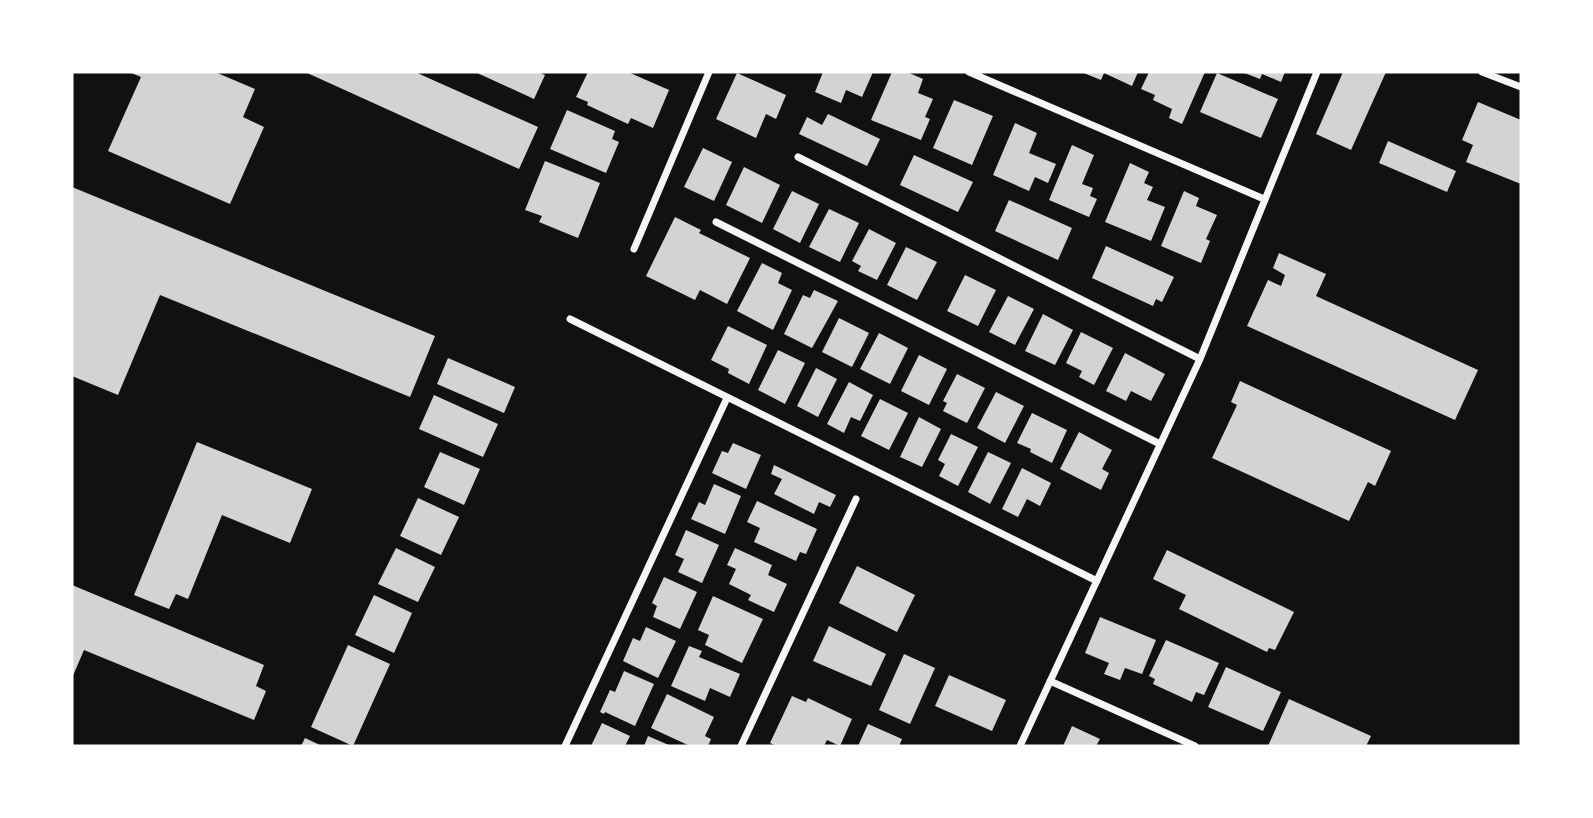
<svg xmlns="http://www.w3.org/2000/svg" width="1593" height="818" font-family="'Roboto Condensed',sans-serif">
<rect width="100%" height="100%" fill="#111"/>
<!-- building -->
<path fill="#d3d3d3" d="M129 72H215L255 89 243 117 264 127 230 204 108 151 141 77Z
M305 72H415L538 127 519 169Z
M475 72H538L545 75 534 99Z
M588 72H628L669 90 653 128 631 118 628 124 587 105 588 102 576 97Z
M823 72H873L862 97 846 90 841 103 815 92Z
M892 72H907L923 79 918 93 933 99 925 117 930 119 921 140 871 120Z
M1081 72H1138L1132 86 1104 73 1101 80Z
M1149 72H1205L1182 124 1169 118 1172 109 1153 100 1155 95 1141 89Z
M1242 72H1285L1281 82 1262 74 1260 79Z
M1343 72H1386L1351 150 1316 134Z
M737 73 786 95 776 119 766 114 756 138 716 119Z
M1217 73 1278 99 1261 138 1200 112Z
M954 100 993 116 972 165 933 148Z
M1478 102 1521 120V184L1466 162 1473 145 1462 140Z
M567 110 615 131 612 139 619 142 606 173 550 149Z
M828 114 880 139 867 166 799 134 807 117 822 125Z
M1015 123 1037 133 1029 153 1056 164 1048 183 1035 177 1029 191 993 175Z
M1388 141 1456 171 1447 192 1379 163Z
M1072 145 1094 155 1082 184 1093 188 1090 196 1097 199 1089 217 1049 200Z
M703 148 732 162 714 201 684 187Z
M914 155 973 182 958 212 900 185Z
M545 161 600 183 578 238 539 222 542 216 525 210Z
M1130 163 1149 172 1144 183 1153 187 1147 200 1165 207 1151 241 1105 222Z
M744 167 780 185 762 223 726 205Z
M72 187 435 336 410 397 160 295 118 395 72 376Z
M792 191 819 204 800 243 773 229Z
M1184 191 1199 198 1196 206 1217 215 1206 239 1210 241 1201 263 1161 246Z
M1009 200 1072 228 1058 260 995 231Z
M829 209 859 223 840 262 809 247Z
M675 217 701 230 699 233 750 258 727 304 700 290 695 300 646 276Z
M869 229 896 243 877 280 858 271 861 266 852 261Z
M1106 246 1174 277 1162 302 1156 299 1153 306 1092 278Z
M906 247 937 262 917 300 887 285Z
M1279 253 1326 274 1316 296 1478 370 1455 420 1247 326 1268 280 1281 286 1285 275 1273 268Z
M762 263 782 273 778 283 792 290 773 330 737 311Z
M965 275 996 290 978 326 947 311Z
M814 290 838 301 812 348 784 334 803 295 810 298Z
M1008 296 1034 309 1015 345 989 332Z
M1043 314 1073 330 1055 365 1025 351Z
M839 318 869 333 852 367 822 352Z
M728 326 767 345 749 384 728 373 729 369 711 360Z
M1081 332 1113 348 1094 385 1079 377 1082 371 1066 363Z
M879 333 908 348 890 384 860 369Z
M778 350 805 363 785 404 758 390Z
M1125 353 1165 374 1151 401 1131 391 1126 401 1106 391Z
M919 355 947 369 929 405 901 391Z
M448 358 515 387 504 413 437 384Z
M816 368 837 379 818 417 797 406Z
M957 374 985 388 967 423 943 411 947 403 943 401Z
M1240 381 1391 451 1375 486 1368 482 1349 521 1212 458 1237 405 1231 402Z
M849 382 873 395 860 421 851 417 844 433 827 424Z
M996 392 1024 406 1005 443 977 428Z
M434 395 498 424 483 457 419 429Z
M880 399 908 413 889 450 861 436Z
M1032 413 1067 430 1052 463 1030 452 1031 449 1017 443Z
M919 417 941 429 922 467 900 457Z
M1079 432 1112 450 1102 469 1109 473 1101 490 1060 469Z
M951 434 978 447 958 486 939 476 945 464 938 460Z
M197 442 312 489 290 543 222 515 188 599 176 594 169 609 134 595Z
M733 443 761 455 746 489 712 473 722 451 728 453Z
M440 452 480 469 464 505 424 487Z
M988 452 1011 463 990 504 968 492Z
M774 465 836 495 830 507 819 502 814 514 774 494 782 479 771 474Z
M1022 468 1051 483 1040 506 1027 499 1018 517 1002 509Z
M714 484 741 496 725 534 691 519 699 502 705 505Z
M418 498 459 517 441 555 400 536Z
M757 501 817 529 806 554 800 552 796 561 754 542 760 528 747 522Z
M686 530 719 545 702 583 678 572 684 559 675 555Z
M396 548 435 567 418 602 378 584Z
M735 548 772 565 768 575 787 584 774 612 748 600 751 595 729 584 736 569 727 565Z
M1167 550 1294 612 1275 650 1269 648 1267 652 1179 609 1186 595 1153 579Z
M857 566 915 595 897 632 839 603Z
M664 577 697 592 680 629 653 617 657 606 652 603Z
M72 585 264 665 256 686 266 691 254 720 84 650 72 678Z
M374 595 412 613 394 653 355 635Z
M713 596 763 619 742 663 705 645 709 635 698 630Z
M1100 617 1156 640 1142 674 1125 668 1120 680 1104 674 1109 663 1085 653Z
M829 626 886 654 871 686 813 661Z
M646 627 676 641 658 678 623 661 633 638 640 641Z
M1166 640 1219 663 1204 695 1196 692 1192 702 1153 684 1155 679 1149 676Z
M348 645 390 664 353 746 311 727Z
M689 646 702 651 699 657 740 674 730 697 710 688 705 701 671 686Z
M904 654 935 668 910 724 879 710Z
M1226 667 1281 692 1263 731 1208 707Z
M624 671 654 684 635 726 605 712 604 714 600 712 610 690 615 692Z
M949 675 1006 700 992 731 935 706Z
M667 694 714 717 705 736 711 739 708 746H690L651 728Z
M792 696 806 702 808 698 852 719 840 746 827 740 824 746H777L770 743Z
M1289 699 1371 736 1366 746H1268Z
M602 723 630 736 625 746H591Z
M868 724 902 739 899 746H858Z
M1072 726 1100 739 1096 746H1063Z
M648 736 671 746H644Z
M305 738 322 746H301Z"/>
<g fill="none" stroke-linecap="round" stroke-linejoin="round">
<!-- minor -->
<path stroke="#f5f5f5" stroke-width="7" d="M969 72 1264 199
M1482 72 1521 87
M798 157 1200 359
M716 222 1160 444
M634 249 709 72
M570 319 1097 581
M1050 681 1195 746
M565 746 727 398
M741 746 856 499
M1020 746 1200 359 1317 72"/>
</g>
<!-- border -->
<rect width="1593" height="818" fill="none" stroke="#ffffff" stroke-width="147"/>
</svg>
